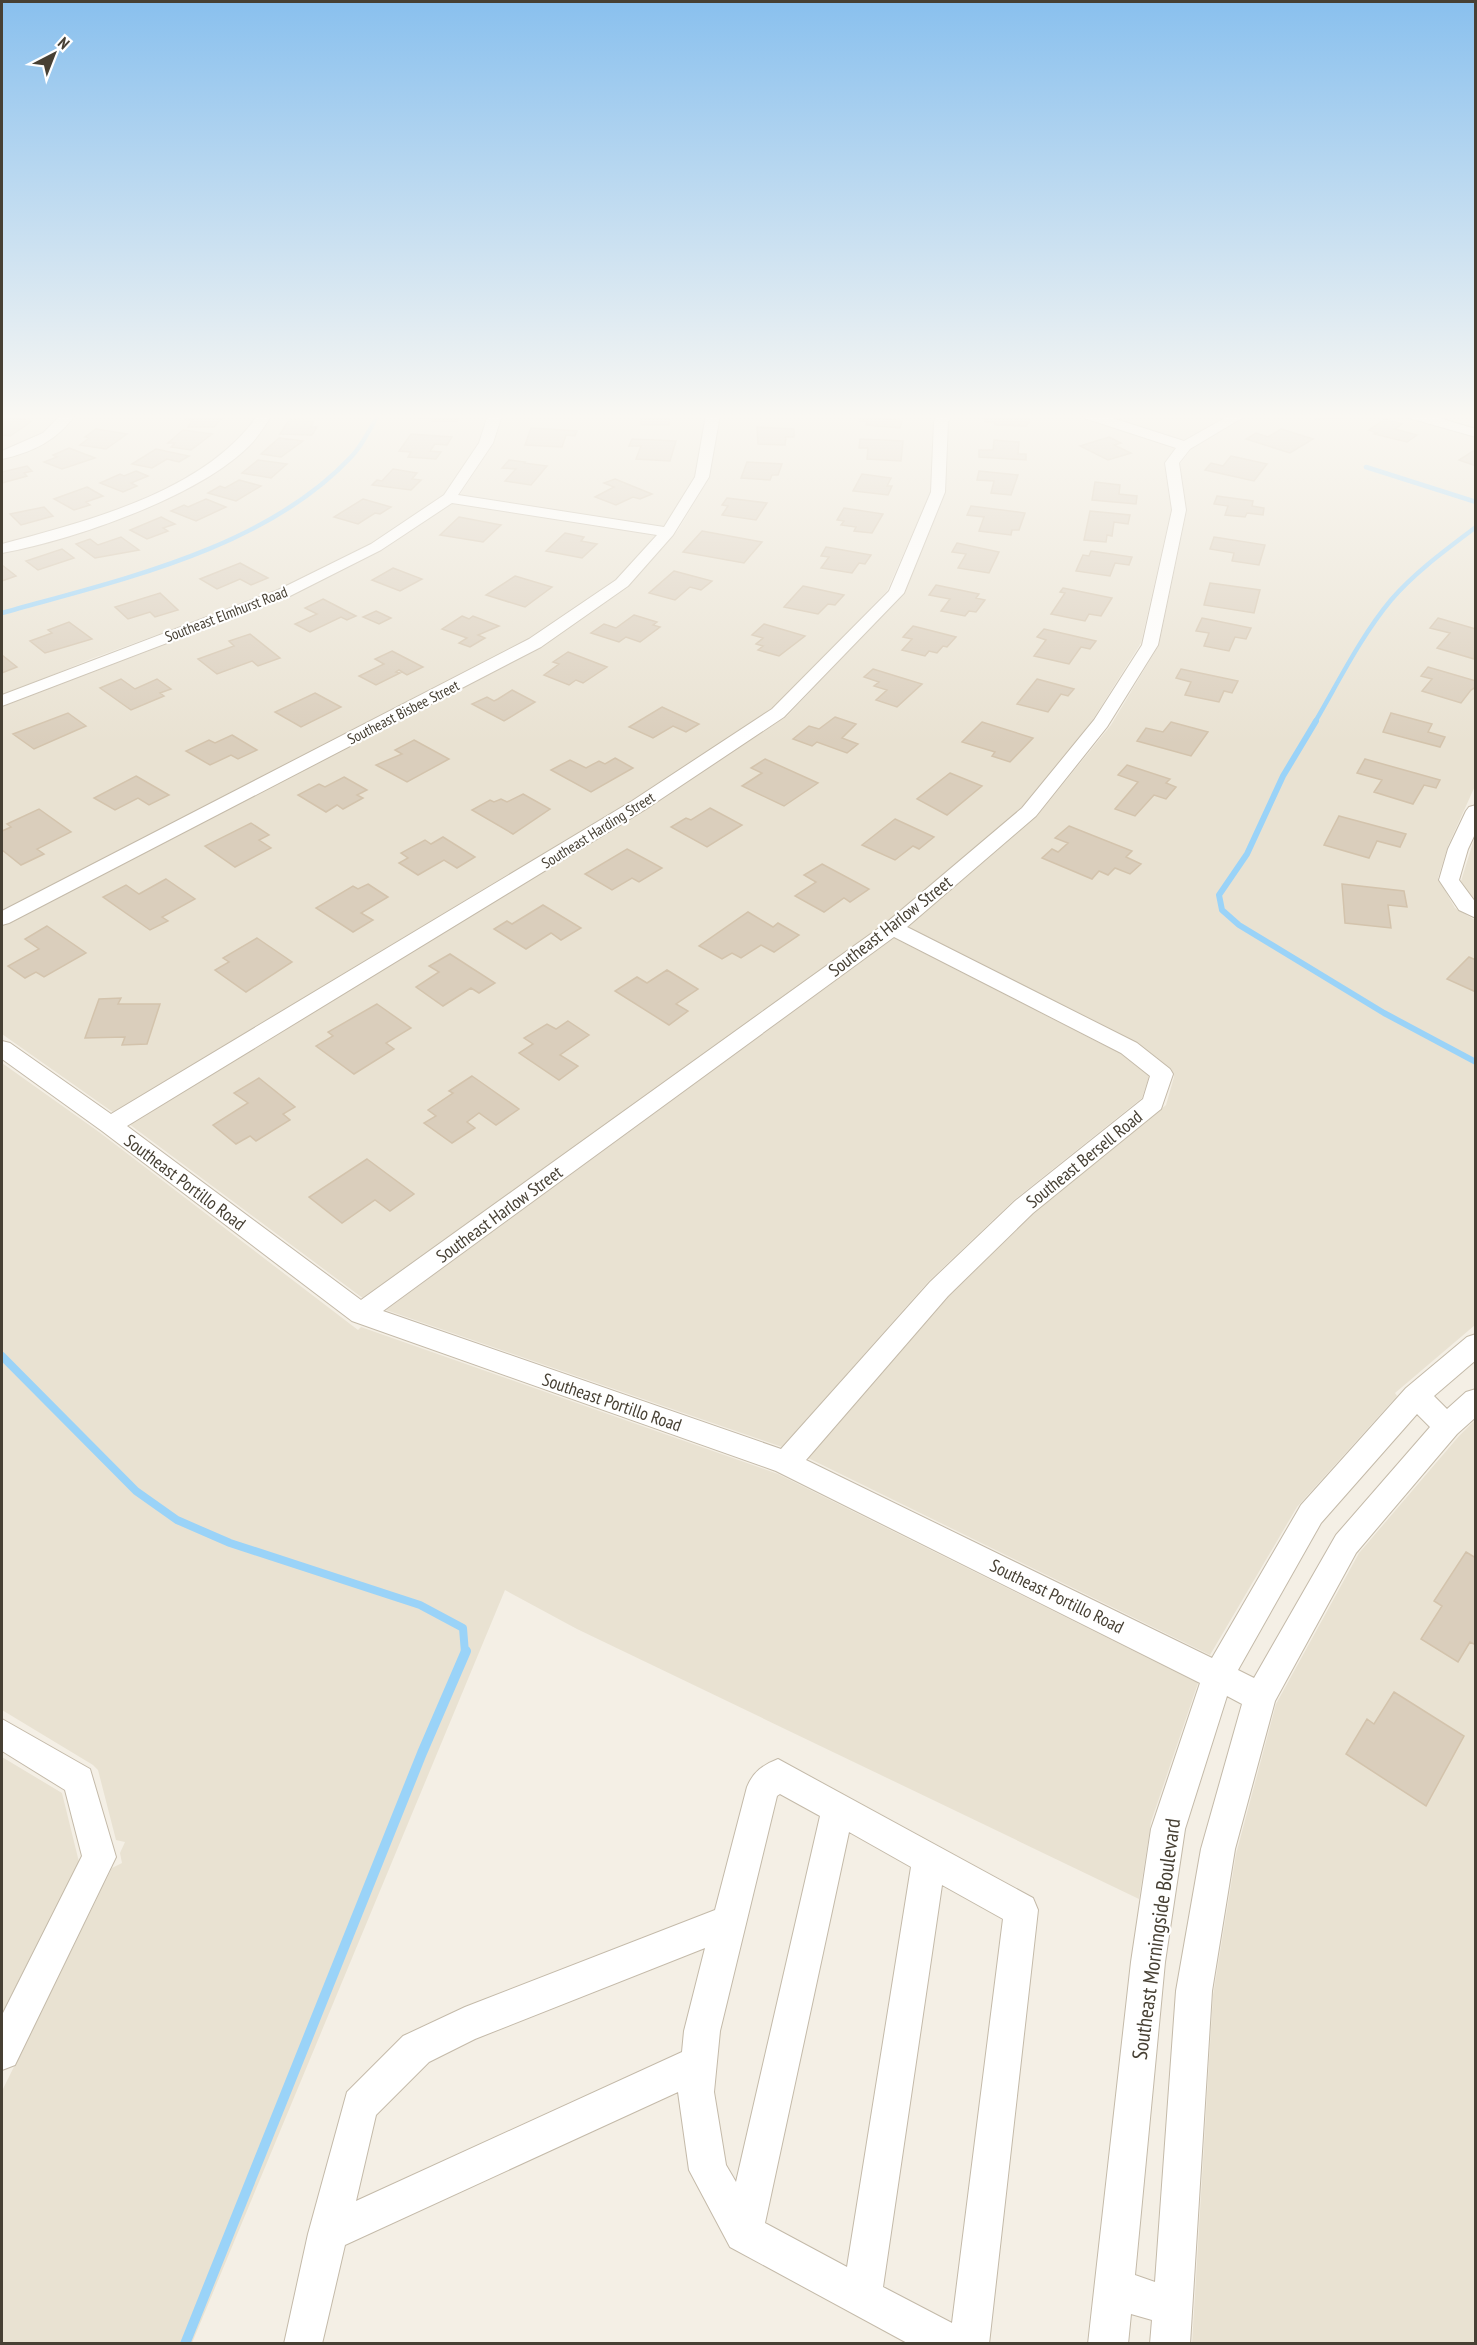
<svg xmlns="http://www.w3.org/2000/svg" width="1477" height="2345" font-family="'PT Sans Narrow',sans-serif">
<rect width="100%" height="100%" fill="#f4efe5"/>
<!-- residential -->
<path fill="#e9e2d2" d="M2 415H61L55 424 39 436 2 452Z
M75 415H257L237 443 199 472 116 511 2 545V458L52 438 69 425Z
M272 415H488L479 443 442 498 370 546 279 590 91 659 2 696V553L39 543 212 474 252 443Z
M502 415H706V421L695 477 663 527 459 496 494 443Z
M720 415H937L933 422 931 491 887 591 771 711 632 802 114 1113 2 1034V926L541 646 630 584 678 530 710 477Z
M952 415H1077L1176 447 1164 463 1171 510 1141 643 1092 721 1020 809 884 924 364 1299 129 1124 646 809 787 716 904 593 946 492 948 422Z
M1100 415H1230L1183 442Z
M1250 415H1402L1475 436V786L1448 846 1438 878 1455 908 1475 920V1325L1395 1393 1397 1396 1297 1507 1210 1655 808 1458 950 1295 1034 1213 1166 1105 1174 1077 1171 1069 1135 1042 908 927 1037 816 1111 725 1159 645 1187 510 1180 464 1192 448Z
M452 503 657 534 615 581 528 641 2 912V707L100 666 288 596 382 550Z
M1475 836V904L1461 881Z
M894 938 1121 1054 1149 1076 1142 1098 1014 1200 928 1282 782 1447 386 1310Z
M2 1063 99 1132 358 1330 361 1327 778 1474 1198 1683 1151 1822 1139 1899 577 1629 505 1590 192 2343H2V2091L112 1868 122 1863 120 1853 125 1842 116 1840 98 1770 93 1765 2 1710Z
M1475 1420V2343L1192 2344 1213 1995 1236 1854 1276 1704 1359 1553 1459 1436Z
M2 1757 62 1793 79 1862 2 2013Z"/>
<g fill="none" stroke-linecap="round" stroke-linejoin="round">
<!-- stream-far3 -->
<path stroke="#9ad3f8" stroke-width="4.5" d="M1366 467 1476 502
M2 613C119 580 265 549 351 457 362 446 370 429 378 415
M1315 722C1339 681 1361 636 1391 600 1415 572 1447 549 1476 527"/>
<!-- stream-far2 -->
<path stroke="#9ad3f8" stroke-width="6" d="M1316 721 1283 776 1247 854 1219 895 1222 910 1239 925 1384 1013 1476 1062"/>
<!-- stream-far1 -->
<path stroke="#9ad3f8" stroke-width="8" d="M2 1356 136 1491 177 1520 230 1543 420 1605 463 1628 465 1653"/>
<!-- stream -->
<path stroke="#9ad3f8" stroke-width="10" d="M185 2344 422 1753 466 1651"/>
</g>
<!-- building -->
<path fill="#dacebc" stroke="#d3c3ac" stroke-width="1.5" d="M188 415H225L214 427H188L193 419H185Z
M420 415H458L457 421H432L433 418H419Z
M641 415H669V425H641Z
M862 415H887L886 419 902 421 900 428 866 425 867 421H860Z
M984 415H1029V423H1027V426L995 425 994 422H985Z
M1312 415H1351L1353 417 1316 419Z
M7 417 32 421 10 436 2 435V421Z
M1385 419 1402 424 1395 429 1417 435 1407 442 1374 434 1377 433 1369 430Z
M289 420 314 421 311 427H317L312 435 280 434Z
M757 427 794 429V437H786L785 445 758 444Z
M531 428 577 431 575 436 566 435 562 447 525 445Z
M96 429 127 434 106 449 80 445 89 438 85 437Z
M1281 429 1313 439 1290 453 1246 439 1256 433 1268 437Z
M183 430 212 434 191 450 171 447 175 443H168Z
M411 434 452 437 447 445 435 444 430 451 441 452 436 459 408 457 411 452 399 451Z
M1109 437 1121 443 1114 445 1131 453 1108 460 1080 446Z
M279 438 303 441 281 457 261 454Z
M632 439 676 441 670 461 636 459 641 446H629Z
M860 439 903 441 901 461 867 459 868 448H859Z
M994 440 1019 442 1018 454H1026V460L979 457V450H993Z
M69 448 95 458 62 469 44 462 57 457 53 455Z
M156 449 189 456 179 462 167 459 152 468 132 464Z
M1473 451 1476 452V466L1459 460Z
M1231 456 1267 464 1254 481 1205 470 1211 463 1223 466Z
M258 460 287 464 271 478 242 473Z
M509 460 525 462 524 463 547 466 531 485 505 481 516 469 502 468Z
M747 462 782 464 778 475H772L770 480 741 478Z
M27 466 32 471 24 473 27 476 2 483V472Z
M393 469 417 473 412 479 421 480 411 490 372 485 377 480 382 481Z
M136 471 148 476 131 483 137 486 123 492 100 483 120 474 124 476Z
M979 471 1018 475 1011 495 991 493 994 481 977 480Z
M862 474 891 478 887 486H892L888 495 853 491Z
M615 479 652 494 640 499 633 497 616 505 595 497 614 487 604 483Z
M239 480 261 486 236 501 208 493 220 486 225 488Z
M1095 482 1120 485 1119 494 1137 496 1136 504 1092 500Z
M87 487 103 496 86 502 90 505 74 510 54 499Z
M1217 496 1253 501 1252 506 1264 508 1263 515 1247 513 1245 517 1225 515 1228 506 1214 504Z
M727 498 767 503 756 520 722 515 728 506 722 505Z
M206 499 226 507 196 521 171 511 184 505 188 507Z
M363 499 391 507 380 514 375 513 358 524 334 517Z
M971 506 1025 513 1019 530H1012L1011 535 979 531 984 517 967 515Z
M44 507 53 516 21 525 10 514Z
M844 508 883 514 872 533 854 531 856 527 841 525 844 521 837 520Z
M1090 511 1130 515 1128 524 1114 522 1112 536 1107 535 1106 542 1084 540Z
M161 517 175 524 163 528 168 531 147 539 130 530Z
M459 517 501 525 483 542 440 535Z
M702 531 762 542 744 563 683 552Z
M565 533 584 537 581 541 597 544 582 558 546 551Z
M121 537 139 550 95 558 76 544 90 539 98 545Z
M1214 537 1265 545 1259 565 1232 561 1234 553 1210 549Z
M957 543 999 552 989 573 958 568 966 554 952 552Z
M826 547 871 555 865 564 859 563 852 573 821 568 829 557 821 556Z
M62 549 74 558 38 570 26 561Z
M1091 551 1132 557 1129 565 1115 563 1110 576 1076 571 1083 555 1089 556Z
M240 563 268 578 251 585 240 579 217 589 200 579Z
M2 565 16 576 2 581Z
M393 568 422 579 400 591 372 580Z
M674 571 712 581 701 590 690 587 675 600 649 593Z
M515 576 552 587 525 607 486 595Z
M1210 583 1260 590 1254 613 1204 605Z
M936 585 979 594 976 598 985 600 976 612 969 611 965 616 941 611 950 599 929 595Z
M803 586 844 595 835 605 828 604 818 614 784 607Z
M1063 588 1112 598 1101 616 1089 614 1085 621 1051 614 1065 593 1060 592Z
M160 593 178 610 155 617 150 612 128 619 115 607Z
M323 599 356 616 347 620 341 617 310 632 295 624 317 614 305 608Z
M376 611 391 618 379 624 363 617Z
M634 615 657 622 653 625 660 627 640 642 626 637 619 642 591 633 604 624 616 628Z
M462 616 469 619 473 616 499 626 478 635 485 638 470 647 459 643 467 638 442 629Z
M1202 618 1251 628 1246 639 1235 637 1229 651 1204 646 1209 633 1196 631Z
M1438 618 1476 629 1474 659 1437 648 1450 633 1430 628Z
M69 622 92 639 45 653 30 641 52 633 48 630Z
M764 624 805 636 779 656 758 650 763 646 756 644 763 638 752 635Z
M913 626 956 637 947 647 943 646 937 653 929 651 925 656 902 650 912 639 903 637Z
M1044 629 1096 641 1090 649 1081 647 1069 664 1034 656 1046 640 1037 637Z
M250 634 280 658 258 666 252 661 217 674 198 659 234 646 229 641Z
M392 651 423 667 407 675 399 670 396 672 400 673 376 685 359 676 384 664 375 659Z
M568 652 607 667 583 683 576 680 569 685 544 675 559 664 553 662Z
M2 655 17 667 2 673Z
M1428 667 1476 681V687L1471 690 1461 703 1422 691 1432 679 1421 676Z
M873 669 922 684 897 707 876 700 887 690 874 686 879 682 864 677Z
M1181 669 1238 681 1232 693 1224 691 1219 702 1185 695 1191 682 1176 678Z
M121 679 135 689 157 679 171 689 160 693 164 696 131 710 100 688Z
M1037 679 1074 689 1068 696 1061 694 1048 712 1017 704Z
M512 690 535 702 504 721 472 704 487 697 494 701 498 699Z
M315 693 341 707 301 727 275 712Z
M662 707 699 724 686 732 673 726 653 738 629 727Z
M68 713 86 726 34 749 13 734Z
M1391 713 1432 724 1428 732 1445 737 1440 747 1383 732Z
M835 717 856 724 842 738 858 744 847 753 817 742 812 746 793 739 809 726 819 729Z
M982 722 1033 738 1010 762 992 756 995 752 962 742Z
M1171 722 1208 732 1191 756 1137 741 1146 728 1163 732Z
M232 735 257 750 238 759 231 755 210 765 186 751 209 740 215 743Z
M414 740 449 759 407 782 376 765 402 754 395 750Z
M615 758 633 768 591 792 551 770 570 760 586 768 599 761 605 764Z
M765 759 818 783 784 806 742 786 762 773 751 768Z
M1365 759 1440 780 1436 788 1424 785 1413 804 1374 792 1382 780 1357 773Z
M1127 765 1170 779 1166 783 1176 787 1166 799 1154 795 1135 816 1115 809 1138 782 1118 775Z
M950 773 982 786 947 815 917 799Z
M136 776 169 795 149 805 138 798 115 810 94 798Z
M344 777 367 790 357 795 363 798 343 809 337 805 326 812 298 795 319 784 325 787Z
M523 794 550 809 513 834 472 810 490 800 494 802 501 799 507 802Z
M710 808 742 825 707 847 671 827 686 818 691 820Z
M39 809 71 832 37 849 44 854 21 865 2 850V831L11 827 7 824Z
M1339 816 1406 834 1400 847 1377 841 1369 858 1324 845Z
M895 819 934 837 919 849 913 846 895 860 862 845Z
M251 823 269 835 259 840 271 848 235 867 205 846Z
M1069 826 1132 851 1126 857 1141 864 1130 874 1115 868 1108 875 1099 871 1092 879 1042 858 1052 849 1058 852 1068 843 1055 838Z
M443 837 475 857 457 868 444 860 418 875 399 863 408 858 401 853 425 840 431 844Z
M627 849 662 868 639 882 632 878 612 890 585 874Z
M822 864 869 889 850 902 844 898 824 912 795 896 816 882 804 875Z
M166 879 195 899 162 917 168 921 150 930 103 897 126 885 139 894Z
M368 884 388 897 361 913 373 920 353 932 316 908 353 886 358 889Z
M1342 884 1404 891 1407 907 1388 905 1391 928 1345 923Z
M543 905 581 928 561 940 551 933 526 949 494 929 507 921 512 924Z
M748 912 773 927 778 923 799 935 774 952 761 945 741 958 732 953 722 959 699 946Z
M47 926 86 953 44 977 36 972 25 978 8 966 39 949 25 939Z
M257 938 292 962 246 992 215 970 229 962 223 958Z
M450 954 495 983 479 993 471 988 443 1006 416 987 439 972 429 966Z
M1469 957 1476 960V992L1447 979Z
M667 970 698 989 676 1004 688 1011 669 1025 615 991 637 977 647 983Z
M121 998 118 1004H160L147 1044 122 1045 125 1037 85 1038 99 999Z
M377 1004 411 1028 386 1043 394 1049 354 1074 316 1046 333 1036 328 1032Z
M568 1021 589 1035 560 1055 578 1066 559 1080 519 1053 533 1044 524 1038 547 1024 556 1029Z
M472 1076 519 1109 496 1125 479 1113 467 1122 475 1128 452 1143 424 1123 436 1116 428 1110 453 1093 449 1091Z
M259 1078 295 1107 283 1114 290 1120 256 1141 250 1136 236 1144 213 1125 248 1103 234 1093Z
M367 1159 414 1194 390 1211 375 1200 342 1223 309 1197Z
M1466 1552 1476 1558V1645L1470 1642 1458 1662 1421 1639 1442 1606 1434 1601Z
M1394 1692 1464 1736 1426 1806 1346 1754 1367 1719 1374 1724Z"/>
<g fill="none" stroke-linecap="round" stroke-linejoin="round">
<defs>
<path id="minor" d="M61 415H75C58 440 31 453 2 459V451L43 433Z
M258 415H272C265 425 259 436 250 445 199 497 73 540 2 553V544C87 521 205 492 258 415Z
M488 415H502L493 443 458 495 664 527 695 477 706 415H720L709 477 673 535 628 586 541 647 9 923 2 925V911L529 639 616 580 657 535 452 503 381 550 290 596 2 706V695L278 590 371 544 444 495 479 443Z
M938 415H952L948 422 945 492 904 593 784 717 646 809 127 1126 361 1300 886 923 1022 808 1094 720 1142 645 1172 510 1165 463 1176 448 1084 418 1082 415H1103L1184 441 1230 415H1247L1190 449 1179 463 1186 510 1158 645 1107 727 1036 816 907 927 1137 1043 1170 1069 1173 1074 1161 1109 1033 1213 948 1296 806 1460 1212 1658 1301 1505 1406 1388 1467 1337 1476 1334V1360L1434 1396 1447 1409 1466 1392 1476 1389V1417L1457 1434 1356 1553 1275 1701 1235 1849 1212 1991 1190 2344H1150L1152 2320 1131 2314 1128 2344H1088L1131 1962 1151 1829 1200 1683 776 1471 352 1321 102 1131 2 1059V1041L10 1043 111 1114 632 801 772 709 889 591 931 492 934 422ZM894 937 1121 1053 1150 1076 1143 1099 1015 1201 930 1282 781 1449 383 1311ZM1417 1414 1430 1427 1336 1535 1254 1678 1238 1670 1321 1523ZM1227 1696 1242 1704 1201 1849 1176 1991 1155 2282 1135 2275 1165 1962 1185 1829Z
M1407 415H1429L1476 429V437L1409 418Z
M1476 805V832L1468 849 1459 880 1476 903V918L1459 910 1439 880 1448 849 1466 811 1469 807Z
M2 1719 90 1769 116 1857 15 2065 2 2070V2015L82 1856 65 1790 2 1751Z
M778 1759 1033 1898 1038 1910 989 2344H909L730 2247 689 2170 678 2092 345 2245 322 2344H284L308 2234 347 2092 403 2036 465 2007 715 1910 747 1787C753 1772 763 1765 778 1759ZM780 1794 820 1816 736 2182 726 2165 714 2092 720 2031 777 1796ZM849 1832 911 1867 847 2267 765 2223ZM942 1885 1003 1919 952 2323 883 2287ZM705 1948 684 2031 682 2052 356 2201 376 2115 429 2062 475 2039Z"/>
</defs>
<!-- minor casing -->
<use href="#minor" stroke="#c4baa9" stroke-width="2"/>
<!-- minor -->
<use href="#minor" fill="#fff" fill-rule="evenodd"/>
</g>
<!-- sky -->
<linearGradient id="sky" x2="0" y2="1"><stop stop-color="#89c0ee"/><stop offset="0.56" stop-color="#faf8f3"/><stop offset="1" stop-color="#faf8f3" stop-opacity="0"/></linearGradient>
<rect width="1477" height="743" fill="url(#sky)"/>
<g text-anchor="middle" dominant-baseline="central" stroke-width="4.5" stroke-linejoin="round" paint-order="stroke">
<!-- far-street labels -->
<g font-size="15" fill="#474034" stroke="#fff">
<text transform="translate(226 614) rotate(-21)">Southeast Elmhurst Road</text>
<text transform="translate(403 712) rotate(-27)">Southeast Bisbee Street</text>
<text transform="translate(598 830) rotate(-32)">Southeast Harding Street</text>
</g>
<!-- street labels -->
<g font-size="18" fill="#474034" stroke="#fff">
<text transform="translate(890 926) rotate(-38)">Southeast Harlow Street</text>
<text transform="translate(1084 1159) rotate(-39)">Southeast Bersell Road</text>
<text transform="translate(185 1182) rotate(37)">Southeast Portillo Road</text>
<text transform="translate(499 1214) rotate(-36)">Southeast Harlow Street</text>
<text transform="translate(612 1402) rotate(19)">Southeast Portillo Road</text>
<text transform="translate(1057 1596) rotate(26)">Southeast Portillo Road</text>
</g>
<!-- near-street labels -->
<g font-size="21" fill="#474034" stroke="#fff">
<text transform="translate(1156 1939) rotate(-82)">Southeast Morningside Boulevard</text>
</g>
</g>
<!-- border -->
<rect width="1477" height="2345" fill="none" stroke="#474034" stroke-width="6"/>
<!-- north arrow -->
<g transform="translate(54 54) rotate(42)" stroke="#ffffff" stroke-width="4.5" paint-order="stroke">
<path d="M0-4.5L10 22L0 15L-10 22Z" fill="#474034"/>
<text y="-9" font-size="16" font-weight="bold" text-anchor="middle" fill="#474034">N</text>
</g>
</svg>
